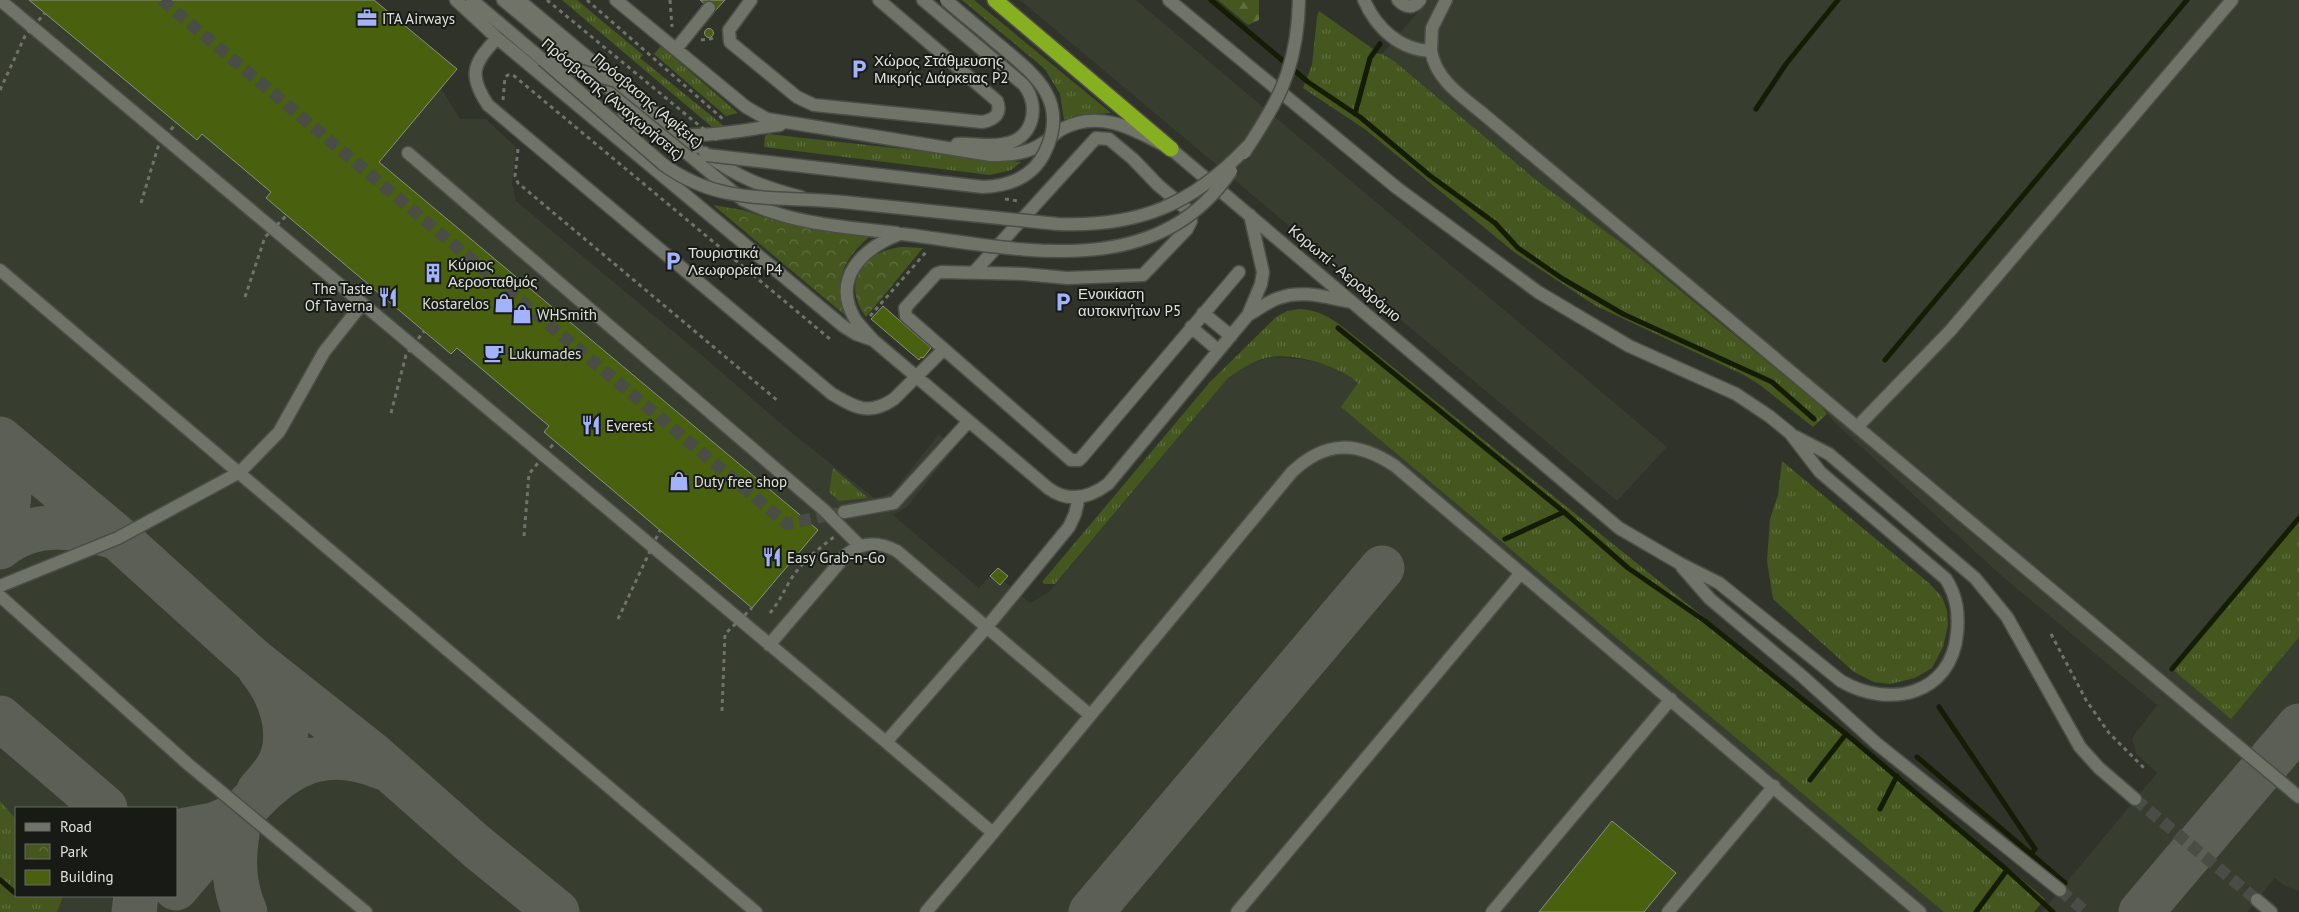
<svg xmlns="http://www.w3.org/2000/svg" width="2299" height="912" font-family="'PT Sans',sans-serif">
<defs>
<pattern id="grass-tufts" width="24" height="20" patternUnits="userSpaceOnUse" patternTransform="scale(1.25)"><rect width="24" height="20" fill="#45571f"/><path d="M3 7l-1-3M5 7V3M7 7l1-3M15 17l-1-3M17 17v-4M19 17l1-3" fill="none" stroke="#5f6f3f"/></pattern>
<pattern id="forest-firs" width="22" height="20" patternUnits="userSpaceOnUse" patternTransform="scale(1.25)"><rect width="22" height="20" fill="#45571f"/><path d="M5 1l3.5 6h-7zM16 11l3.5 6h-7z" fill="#5f6f3f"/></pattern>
<pattern id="park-crowns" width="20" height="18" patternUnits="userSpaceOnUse" patternTransform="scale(1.25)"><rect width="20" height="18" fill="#45571f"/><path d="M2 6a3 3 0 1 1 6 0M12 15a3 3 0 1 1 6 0" fill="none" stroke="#5f6f3f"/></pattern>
</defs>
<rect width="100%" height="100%" fill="#2f332a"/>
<!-- built -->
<path fill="#373d2f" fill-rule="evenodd" d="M0 0H374L457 69 441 88 460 119H486L516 147 512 184 516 201 698 352 792 433 874 498 884 496 895 489 939 434 954 449 907 507 893 515 979 588 990 576 1000 585 1004 581 1030 603 1049 592 1228 378 1246 365 1270 357 1301 359 1328 365 1355 379 1570 569 2031 912H0ZM16 808H176V896H16Z
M1020 0H1136L1667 447 1617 501Z
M1428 0H2299V891L2285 886 2275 878 2247 912H2042L2157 773 2136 754 2132 738 2157 705 2004 578 1834 422 1821 406 1733 332 1635 253 1540 183 1394 61 1382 54Z"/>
<!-- grass -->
<path fill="url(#grass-tufts)" d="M562 0H577L643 55 640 58 724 126 713 128Z
M962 0H974L1111 113 1077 115 1064 120 1060 94 1045 69Z
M1319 11 1373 49 1374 53 1382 54 1394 61 1540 183 1635 253 1821 406 1827 414 1813 427 1760 385 1744 375 1596 306 1514 252 1366 130 1303 88 1312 65 1317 17Z
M661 46 738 113 726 116 654 54Z
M768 134 1021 162 1011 170 990 175 764 147 765 136Z
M1299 309C1318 310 1328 316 1343 327L1848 733 2045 899 2034 912H1944L1341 407 1358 383C1340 366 1295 353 1270 357 1254 360 1241 369 1228 378L1055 584H1044L1042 582 1210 382 1276 317 1287 311Z
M1782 461 1930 584 1942 597 1947 610 1948 625 1943 647 1932 668 1915 678 1890 684 1874 682 1854 672 1773 599 1767 561 1770 519 1778 495Z
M833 468 868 498 839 501 829 492Z
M2299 515V637L2231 719 2171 668Z
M0 801 16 819V896H63L57 912H0Z"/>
<!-- forest -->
<path fill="url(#forest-firs)" d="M1218 0H1259V20L1248 25Z"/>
<!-- park -->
<path fill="url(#park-crowns)" d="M713 205 743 210 776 221 869 237C842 261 833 282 846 316Z
M903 247 923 248 866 317C863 313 860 308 858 303 846 271 874 249 903 247Z"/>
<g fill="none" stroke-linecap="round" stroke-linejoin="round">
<!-- stream -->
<path stroke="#141c04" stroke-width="5" d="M1211 0 1308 82 1360 117 1429 175 1495 223 1518 248 1563 279 1623 314 1772 382 1814 419
M1756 109 1786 64 1838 0
M1355 114 1370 58 1380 44
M1338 328 1564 512 1628 568 1705 621 1846 734 2007 870 1976 912
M1885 360 2187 0
M1505 539 1564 512
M2172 669 2299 518
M1939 707 2035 849 2031 854
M1917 757 2065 883
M1810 780 1846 734
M1880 809 1897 776
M2007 870 2053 912
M0 880 15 893"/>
<!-- taxiway -->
<path stroke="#5b5f56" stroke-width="45" d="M0 439 118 538 254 661 374 756 476 846 557 912
M0 454C13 478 11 505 0 530
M0 547C34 519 76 526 116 537
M0 718 105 808
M259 791C267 782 275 773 280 763 294 732 280 693 260 669
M240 814C234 848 230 879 245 912
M176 832 214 825 240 814
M176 888C194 866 213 846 231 825 276 773 312 739 384 768
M134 912 136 896
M1091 912 1382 568
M2141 912 2299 726"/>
</g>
<!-- building -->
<path fill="#49600e" stroke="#8b9085" d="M29 0H374L457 69 379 162 818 530 752 608 544 432 549 426 457 348 451 354 266 198 271 192 202 134 197 140Z
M700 0H725L714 12Z
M704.5 33a4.5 4.5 0 1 1 9 0a4.5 4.5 0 1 1-9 0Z
M883 306 931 348 923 358 921 357 919 360 871 319Z
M998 568 1008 576 1000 585 990 576Z
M1612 821 1676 873 1644 912H1539Z"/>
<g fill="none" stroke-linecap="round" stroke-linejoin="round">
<!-- minor-tunnel -->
<path stroke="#494d45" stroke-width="12" stroke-dasharray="12 6" stroke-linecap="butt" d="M162 0 787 524 838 513
M2135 799 2257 900
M2060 890 2086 912"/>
<defs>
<path id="minor" d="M0 0 886 742
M456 0 497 38 843 326 856 334 873 340
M472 0 543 60
M503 0 743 200C791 224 845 227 897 233
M519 0 616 81
M616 0 746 107 767 119 991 155C1010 155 1027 154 1043 143 1050 139 1055 133 1062 129 1101 108 1137 131 1171 149L1619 528 1679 563 1719 583 1841 681C1889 709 1951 695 1957 634 1959 613 1957 597 1946 579L1820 472 1790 433 1769 416 1736 394 1629 346 1538 292 1397 188 1169 0
M751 0 729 30 730 42 797 97 814 105 982 122C994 120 1002 114 997 101L879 0
M923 0 1024 85C1041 107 1033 140 1003 144 988 147 972 143 957 144
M1364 0C1376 28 1400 50 1431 51 1436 79 1460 95 1481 112L2299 797
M1398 0C1406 8 1413 9 1420 0
M1298 20 1299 0
M497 38C474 63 467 74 488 105L832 394C856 408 869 416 894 399L944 349
M676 49 709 8
M1431 51 1432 28 1446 0
M608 118C625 122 643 128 661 132 700 140 741 130 780 125
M408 153 824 510 860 546
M705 153C736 177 763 187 801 197
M900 234C863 248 831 278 855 319 860 326 867 333 873 340L1048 488C1068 503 1089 498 1108 484L1248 315 1261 284 1263 272 1250 215
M0 270 756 912
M975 271 1096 138 1109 139 1133 159 1158 185 1190 212 1191 221 1187 229 1143 275 1067 278 1024 274 941 272 936 274 905 308 906 316 1071 460H1079L1082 457 1239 272
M1203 313 1231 336
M1248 315C1258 310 1268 301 1279 298 1302 289 1328 298 1352 302
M1191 327 1218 350
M1858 426 1950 331 2232 0
M1794 436 1829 454 1975 578 2007 617 2080 747 2099 768 2135 799
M844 512 894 503 969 421
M1682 567 1710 599 1802 676 1876 743 2060 890
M0 586 118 538 240 472 279 432 324 352 362 304
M0 596 189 765 366 912
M769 645 847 554C863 541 880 542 897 551L1090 715
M993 833 1292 472C1326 440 1357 441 1395 466L1920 912
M2257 900 2271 912
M926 912 993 833 886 742 986 628 1069 527 1075 514 1079 497
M1237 912 1520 574
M1492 912 1671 699
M1668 912 1774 786"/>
<path id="highway" d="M995 0 1171 149"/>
</defs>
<!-- minor casing -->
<use href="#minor" stroke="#4b4e47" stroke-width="15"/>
<!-- highway casing -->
<use href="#highway" stroke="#4b4e47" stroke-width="18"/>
<!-- path -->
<path stroke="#70736c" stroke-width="3" stroke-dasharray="4 4" stroke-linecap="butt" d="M587 0 724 120
M670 0 672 27
M701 40 717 38
M503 100 505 77 508 75H513L830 339
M518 149 515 176 518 183 778 401
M1005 199 1019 201
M870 316 927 251
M770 613C779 602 784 591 791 579 802 562 818 549 834 537
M2051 634 2086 700 2109 733 2146 770"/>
<!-- minor -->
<use href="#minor" stroke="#6f7368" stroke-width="12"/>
<!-- highway -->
<use href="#highway" stroke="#87b021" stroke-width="15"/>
<defs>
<path id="minor-bridge" d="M543 60 664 165C723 207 776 195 843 202 914 209 986 217 1058 224 1139 227 1192 205 1248 146
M546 61 616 81 697 147
M1244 153C1275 106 1293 77 1298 20
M707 155 983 187C1009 186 1033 177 1045 152 1070 100 1034 74 998 44 981 29 963 15 946 0
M902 234C1016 248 1155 285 1231 171"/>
</defs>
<!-- minor-bridge casing -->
<use href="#minor-bridge" stroke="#4b4e47" stroke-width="15" stroke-linecap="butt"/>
<!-- path-bridge -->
<path stroke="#70736c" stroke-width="3" stroke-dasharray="4 4" stroke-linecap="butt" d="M547 0 718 141
M0 90 25 36 45 13
M141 203 158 147 176 123
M245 297 265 237 287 215
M391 413 406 355 424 331
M524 536 529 474 555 442
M618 619 660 530
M722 711 725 634 752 608"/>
<!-- minor-bridge -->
<use href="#minor-bridge" stroke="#6f7368" stroke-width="12"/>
</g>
<!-- icons -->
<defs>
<symbol id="office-bare" viewBox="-9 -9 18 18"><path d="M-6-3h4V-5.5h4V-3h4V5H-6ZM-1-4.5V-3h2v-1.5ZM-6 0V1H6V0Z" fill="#a3b2fd" stroke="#181a16" stroke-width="2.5" paint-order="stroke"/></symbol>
<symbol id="parking-bare" viewBox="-9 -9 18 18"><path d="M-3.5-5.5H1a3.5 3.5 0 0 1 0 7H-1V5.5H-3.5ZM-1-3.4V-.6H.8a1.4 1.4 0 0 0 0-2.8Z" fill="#a3b2fd" stroke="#181a16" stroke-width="2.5" paint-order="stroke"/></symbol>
<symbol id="building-bare" viewBox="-9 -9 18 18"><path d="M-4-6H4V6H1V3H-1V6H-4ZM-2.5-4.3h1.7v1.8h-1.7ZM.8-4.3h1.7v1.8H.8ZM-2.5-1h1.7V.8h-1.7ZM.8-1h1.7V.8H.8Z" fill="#a3b2fd" stroke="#181a16" stroke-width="2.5" paint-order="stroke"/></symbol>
<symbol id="restaurant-bare" viewBox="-9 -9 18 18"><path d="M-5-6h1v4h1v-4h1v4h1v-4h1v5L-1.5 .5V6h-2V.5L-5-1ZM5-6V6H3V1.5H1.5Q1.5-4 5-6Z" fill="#a3b2fd" stroke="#181a16" stroke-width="2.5" paint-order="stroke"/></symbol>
<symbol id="shop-bare" viewBox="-9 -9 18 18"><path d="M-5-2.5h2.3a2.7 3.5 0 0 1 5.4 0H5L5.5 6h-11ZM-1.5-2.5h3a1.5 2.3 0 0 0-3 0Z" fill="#a3b2fd" stroke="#181a16" stroke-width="2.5" paint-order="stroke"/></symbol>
<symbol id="cafe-bare" viewBox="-9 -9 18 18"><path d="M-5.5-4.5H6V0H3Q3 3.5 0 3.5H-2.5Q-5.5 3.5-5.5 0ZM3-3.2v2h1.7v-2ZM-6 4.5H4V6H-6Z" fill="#a3b2fd" stroke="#181a16" stroke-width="2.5" paint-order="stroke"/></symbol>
</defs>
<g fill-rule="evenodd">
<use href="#office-bare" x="353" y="4" width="28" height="28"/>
<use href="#parking-bare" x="845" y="55" width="28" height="28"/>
<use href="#parking-bare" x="659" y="247" width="28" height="28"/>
<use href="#building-bare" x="419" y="259" width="28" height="28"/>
<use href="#restaurant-bare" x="374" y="283" width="28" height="28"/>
<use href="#parking-bare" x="1049" y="288" width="28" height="28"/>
<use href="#shop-bare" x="490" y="289" width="28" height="28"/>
<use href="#shop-bare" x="508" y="300" width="28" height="28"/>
<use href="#cafe-bare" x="480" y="339" width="28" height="28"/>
<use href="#restaurant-bare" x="577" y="411" width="28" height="28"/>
<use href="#shop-bare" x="665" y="467" width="28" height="28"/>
<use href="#restaurant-bare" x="758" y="543" width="28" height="28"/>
</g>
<g text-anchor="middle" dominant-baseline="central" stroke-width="4" stroke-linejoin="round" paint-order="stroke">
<!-- poi labels -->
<g font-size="15" fill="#dfe2dc" stroke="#181a16" text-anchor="start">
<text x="382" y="18">ITA Airways</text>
<text x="874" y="60">Χώρος Στάθμευσης<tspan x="874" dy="17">Μικρής Διάρκειας P2</tspan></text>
<text x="688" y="252">Τουριστικά<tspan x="688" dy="17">Λεωφορεία P4</tspan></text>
<text x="448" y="264">Κύριος<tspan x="448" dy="17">Αεροσταθμός</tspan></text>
<text x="373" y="288" text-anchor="end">The Taste<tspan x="373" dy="17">Of Taverna</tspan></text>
<text x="1078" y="293">Ενοικίαση<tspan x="1078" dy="17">αυτοκινήτων P5</tspan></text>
<text x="489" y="303" text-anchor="end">Kostarelos</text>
<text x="537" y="314">WHSmith</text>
<text x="509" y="353">Lukumades</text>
<text x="606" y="425">Everest</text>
<text x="694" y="481">Duty free shop</text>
<text x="787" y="557">Easy Grab-n-Go</text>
</g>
<!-- street labels -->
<g font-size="15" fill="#dfe2dc" stroke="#181a16">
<text transform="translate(613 99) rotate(40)">Πρόσβασης (Αναχωρήσεις)</text>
<text transform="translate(648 100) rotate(40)">Πρόσβασης (Αφίξεις)</text>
<text transform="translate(1345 273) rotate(40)">Κορωπί - Αεροδρόμιο</text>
</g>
</g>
<!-- legend -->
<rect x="15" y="807" width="162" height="90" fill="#181a16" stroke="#686a65"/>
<rect x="25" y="823" width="25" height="8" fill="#6f7368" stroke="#686a65"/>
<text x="60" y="832" font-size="15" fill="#dfe2dc">Road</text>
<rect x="25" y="844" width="25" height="15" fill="url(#park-crowns)" stroke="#686a65"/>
<text x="60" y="857" font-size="15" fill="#dfe2dc">Park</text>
<rect x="25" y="870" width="25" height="15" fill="#49600e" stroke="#686a65"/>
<text x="60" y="882" font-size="15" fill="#dfe2dc">Building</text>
</svg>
